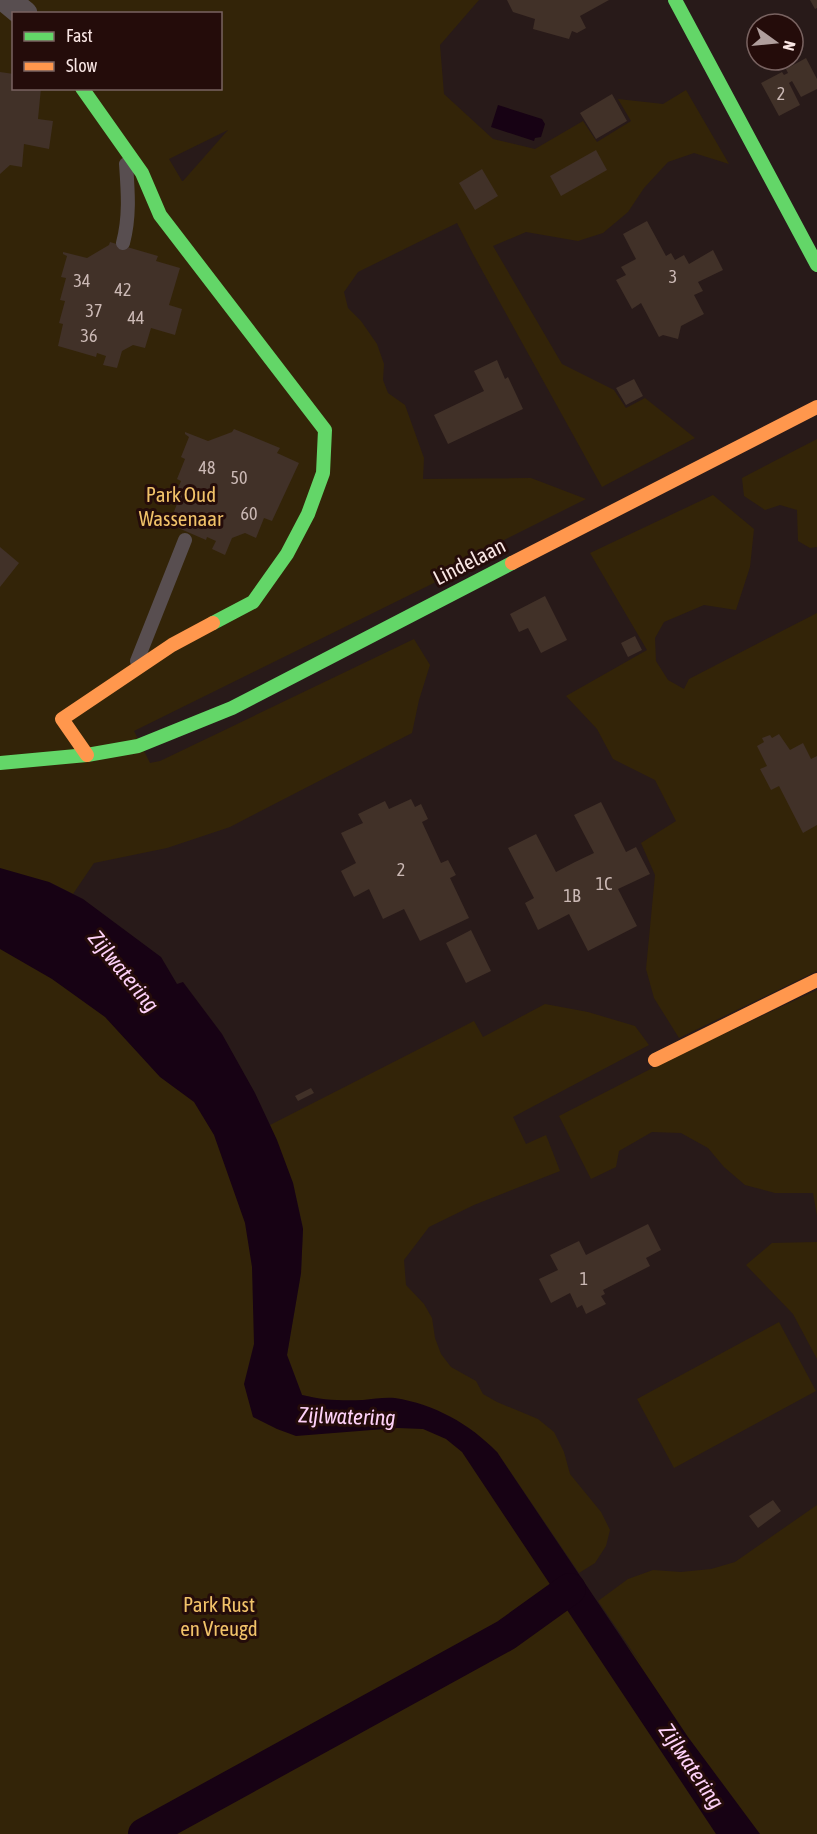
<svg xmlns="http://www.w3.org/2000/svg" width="817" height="1834" font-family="'Asap Condensed',sans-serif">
<rect width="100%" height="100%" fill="#281a19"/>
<!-- green -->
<path fill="#332408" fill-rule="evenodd" d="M0 0H479L440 45 444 94 493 139 535 149 583 121 597 142 631 121 618 99 663 104 686 90 729 164 694 153 668 162 644 188 628 212 603 233 578 241 526 232 493 246 562 364 614 390 626 408 645 398 695 438 602 487 473 254 457 223 358 272 344 292 348 308 361 321 377 344 384 364 383 380 388 393 405 405 424 458 423 479 531 478 586 499 438 573 442 579 134 731 150 763 160 761 414 639 430 665 419 700 412 733 230 827 167 848 94 863 73 894 49 882 0 880ZM14 14H220V88H14ZM228 130 183 181H182L169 159Z
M817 439V547L810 548 798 541 797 510 780 505 765 510 744 496 742 478Z
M713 495 754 529 750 567 736 610 704 605 664 622 655 638 656 661 668 680 684 689 689 679 817 613V971L679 1038 654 998 646 969 655 875 641 843 676 821 655 780 613 759 597 729 566 696 647 650 590 553Z
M0 914 222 1098 290 1407 395 1409 473 1441 641 1664 598 1601 628 1579 653 1570 681 1572 711 1569 735 1562 817 1505V1834H0Z
M817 990V1216L813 1193H775L745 1185 724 1167 708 1148 681 1133 652 1132 619 1151 616 1167 591 1179 559 1116 668 1060Z
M545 1004 588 1012 635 1026 649 1045 513 1117 526 1144 546 1135 560 1171 474 1205 429 1227 404 1260 406 1285 424 1304 432 1318 435 1338 441 1354 451 1367 476 1381 483 1394 497 1402 538 1419 554 1432 564 1452 570 1474 601 1512 610 1530 606 1546 595 1563 579 1573 497 1452 342 1401H326L302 1395 287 1355 301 1273 303 1228 293 1183 270 1125 474 1021 483 1037Z
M817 1242V1359L793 1314 746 1265 772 1243Z
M779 1322 816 1391 674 1468 637 1399Z"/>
<!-- water -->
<path fill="#170214" d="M498 105 542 119 545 124 541 137 535 138 534 141 491 127Z
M0 868 49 882 83 899 161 957 177 984 183 982 222 1034 255 1093 277 1140 293 1183 303 1229 301 1273 287 1355 302 1395C323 1400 341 1401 363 1400 373 1399 385 1397 395 1398 434 1404 470 1424 497 1452L688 1737 760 1834H716L462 1452 446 1439 423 1429 397 1428 296 1436 277 1429 253 1417 244 1384 254 1344 252 1267 245 1223 214 1135 194 1102 160 1077 105 1017 52 979 0 949Z"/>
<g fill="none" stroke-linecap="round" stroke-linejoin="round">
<!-- canal -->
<path stroke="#170214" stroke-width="32" d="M144 1834 506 1635 570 1589"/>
</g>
<!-- building -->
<path fill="#413128" d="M507 0H609L580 16 586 28 577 33 572 31 569 39 533 29 535 19 513 12Z
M810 0H817V8L815 9Z
M806 58 817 79V89L801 97 792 81 789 83 800 105 779 116 761 83 782 72 784 75 788 73 786 69Z
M0 72 14 74V88H41L38 119 53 121 49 149 24 144 22 167 10 165 0 174Z
M612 94 627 121 596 139 580 113Z
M596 150 607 170 561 196 550 176Z
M482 169 498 196 475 210 459 183Z
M647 221 666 256 671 253 675 260 684 255 689 264 713 250 723 270 698 282 703 291 694 295 704 314 681 326 678 339 663 335 659 337 641 303 632 309 616 280 626 275 621 267 636 259 623 234Z
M110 242 158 256 156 261 180 268 169 305 182 309 175 335 151 328 145 348 133 345 122 351 117 368 103 365 106 356 97 353 96 357 58 346 63 324 59 323 65 301 60 300 66 278 61 277 67 256 63 254V252L87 258 109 245Z
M497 360 505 379 508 377 523 409 448 444 434 415 484 391 474 371Z
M634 379 643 396 626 405 616 388Z
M234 429 280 448 277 453 299 463 272 521 264 518 256 538 245 533 232 538 225 555 212 549 216 541 207 537 206 540 169 524 177 504 172 502 181 481 177 479 185 459 181 457 189 437 185 434V432L208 441 232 432Z
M0 547 19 563 0 587Z
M545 596 567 640 541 653 528 628 519 632 510 614Z
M635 636 642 650 628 657 621 643Z
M779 734 790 750 803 743 811 759 817 756V825L803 833 779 786 771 790 760 769 767 766 757 746 764 742 762 738 770 735 772 738Z
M411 799 415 807 421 804 428 819 422 822 441 863 448 860 456 875 450 878 469 918 420 941 404 909 383 919 369 889 354 897 341 871 356 863 341 833 363 823 358 814 385 801 389 809Z
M601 802 626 852 636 847 650 874 618 889 637 926 588 951 569 914 538 930 525 903 534 898 508 848 536 834 556 872 575 862 594 853 574 815Z
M471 930 491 971 466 983 446 943Z
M311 1088 314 1093 298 1101 295 1096Z
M648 1224 661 1250 646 1258 650 1266 648 1267 603 1290 605 1294 601 1296 606 1304 586 1314 582 1305 577 1308 570 1293 551 1303 539 1279 558 1270 550 1255 579 1241 586 1255Z
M773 1500 781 1511 758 1528 749 1516Z"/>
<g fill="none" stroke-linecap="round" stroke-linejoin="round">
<!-- lane -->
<path stroke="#584e50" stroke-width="14" d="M123 243C130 216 128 192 126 164
M137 661 185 540"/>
<!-- street -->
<path stroke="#584e50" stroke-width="27" d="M7 0 24 14"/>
<!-- fast -->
<path stroke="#63d668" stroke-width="14" d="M675 0 817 265
M82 88 142 173 160 215 325 430 323 473 308 514 287 554 253 602 213 623
M0 763 87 755 138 746 232 708 512 563"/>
<!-- slow -->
<path stroke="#ff974d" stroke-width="14" d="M512 563 817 407
M87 755 62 719 172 645 213 623
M655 1060 817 980"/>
</g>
<g text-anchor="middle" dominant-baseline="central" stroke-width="6" stroke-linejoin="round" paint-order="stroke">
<!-- number labels -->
<g font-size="18" fill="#cbb9b5">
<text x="781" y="93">2</text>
<text x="673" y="276">3</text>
<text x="82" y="280">34</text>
<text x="123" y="289">42</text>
<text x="94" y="310">37</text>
<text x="136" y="317">44</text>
<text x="89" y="335">36</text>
<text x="207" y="467">48</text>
<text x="239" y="477">50</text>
<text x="249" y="513">60</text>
<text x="401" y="869">2</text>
<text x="604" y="883">1C</text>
<text x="572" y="895">1B</text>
<text x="584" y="1278">1</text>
</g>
<!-- park labels -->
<g font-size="21" fill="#f1c269" stroke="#240c0a">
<text x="181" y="494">Park Oud<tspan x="181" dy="24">Wassenaar</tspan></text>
<text x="219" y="1604">Park Rust<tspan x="219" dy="24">en Vreugd</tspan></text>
</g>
<!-- street labels -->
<g font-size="21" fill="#f9e6e4" stroke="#240c0a">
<text transform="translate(469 561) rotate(-27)">Lindelaan</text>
</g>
<!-- water labels -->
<g font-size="22" font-style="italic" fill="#fed2f9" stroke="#240c0a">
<text transform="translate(124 971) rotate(51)">Zijlwatering</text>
<text transform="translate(347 1416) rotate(2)">Zijlwatering</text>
<text transform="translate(692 1766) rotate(56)">Zijlwatering</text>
</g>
</g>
<!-- legend -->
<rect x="12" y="12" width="210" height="78" fill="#240c0a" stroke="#796361" stroke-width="1.5"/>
<rect x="24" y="32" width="30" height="9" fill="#63d668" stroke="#796361" stroke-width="1.5"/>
<text x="66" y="42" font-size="18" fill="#f9e6e4">Fast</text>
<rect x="24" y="62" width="30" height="9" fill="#ff974d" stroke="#796361" stroke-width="1.5"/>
<text x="66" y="72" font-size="18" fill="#f9e6e4">Slow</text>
<!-- north arrow -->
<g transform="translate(775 42) rotate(105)"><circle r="28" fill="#240c0a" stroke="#796361" stroke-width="1.5"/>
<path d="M0-4.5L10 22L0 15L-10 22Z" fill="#b09f9d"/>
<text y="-9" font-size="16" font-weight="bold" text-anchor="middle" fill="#f9e6e4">N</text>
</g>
</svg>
